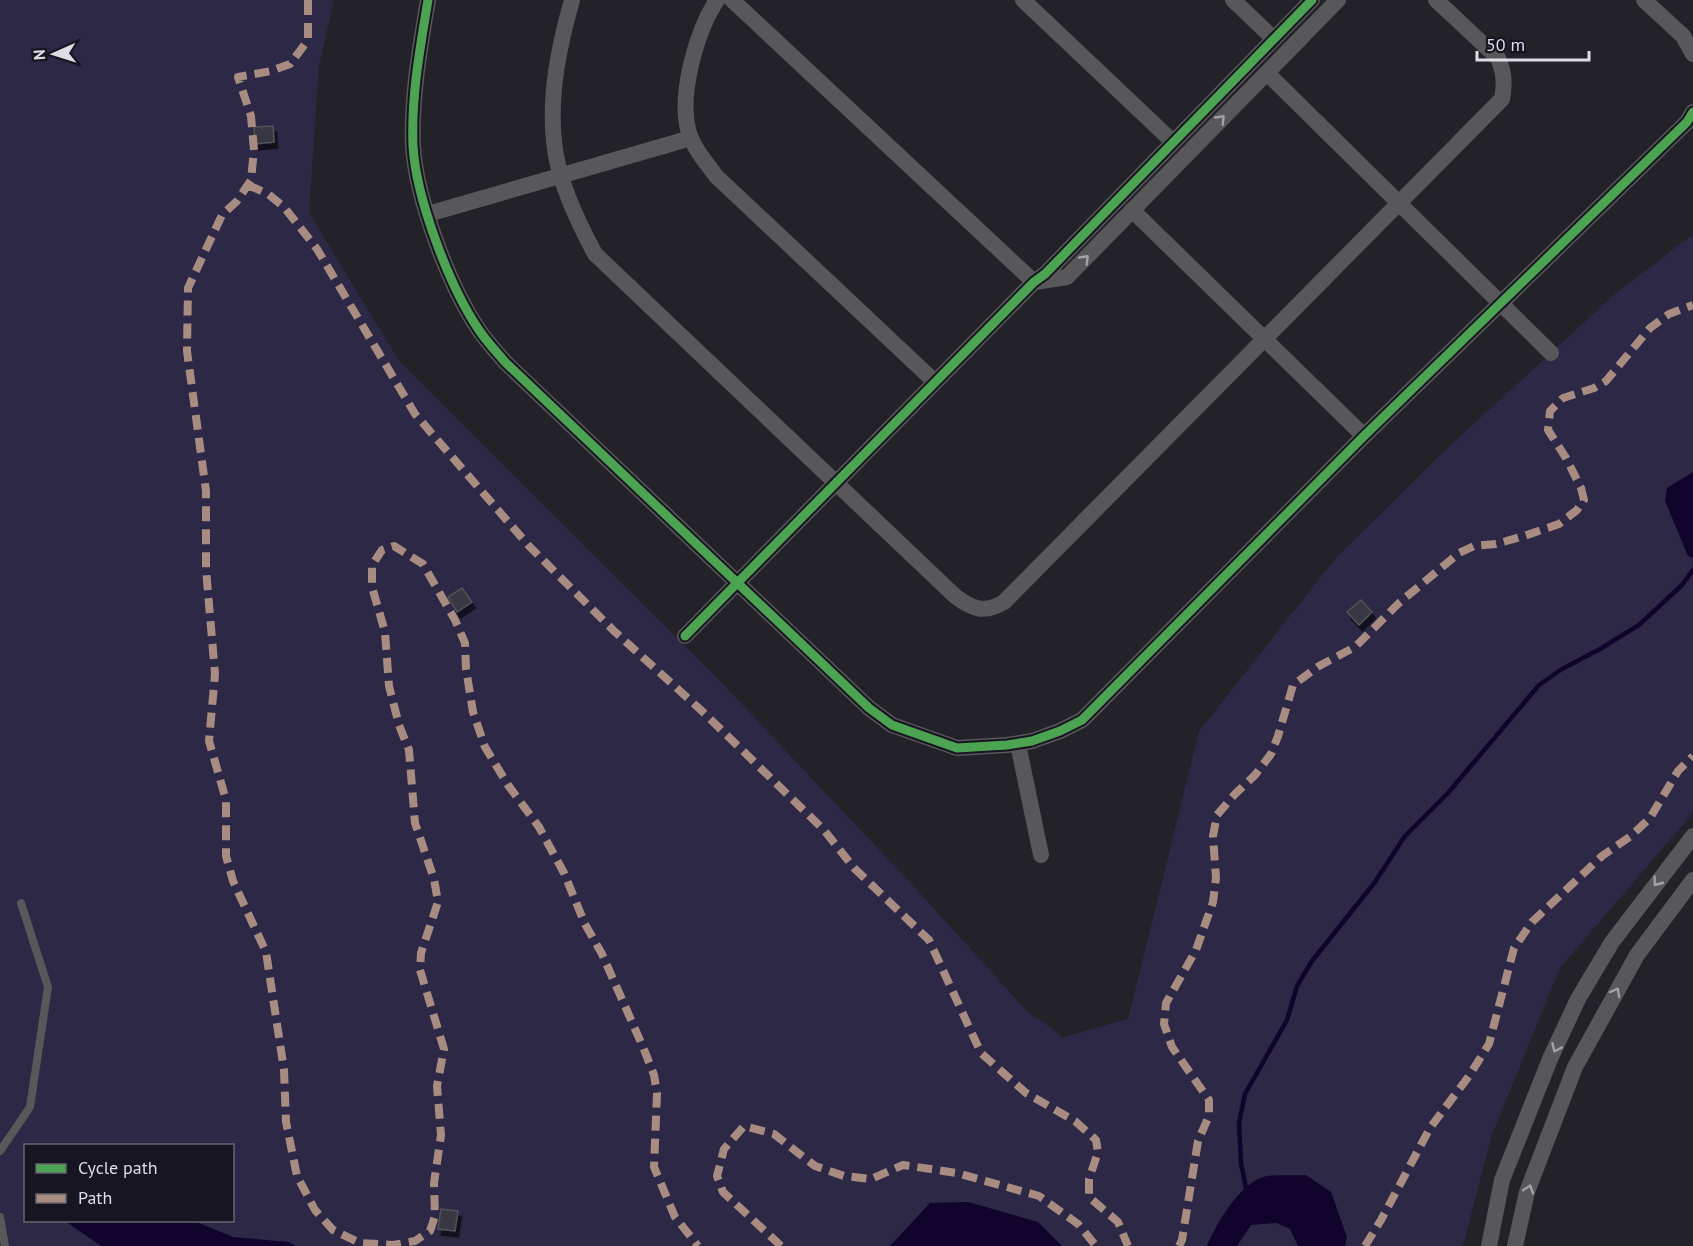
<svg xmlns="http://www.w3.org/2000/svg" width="1693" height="1246" font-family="'PT Sans',sans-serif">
<defs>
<filter id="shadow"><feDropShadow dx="3.5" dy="6" stdDeviation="0" flood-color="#0009"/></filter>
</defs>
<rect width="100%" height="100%" fill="#222228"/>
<!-- green -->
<path fill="#2c2845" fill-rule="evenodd" d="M0 0H334L319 66 309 213 400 362 721 682 919 892 1025 1009 1063 1037 1128 1019 1199 731 1335 559 1441 454 1616 293 1693 234V813L1560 968 1492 1135 1463 1246H0ZM26 1146H232V1220H26Z"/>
<!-- water -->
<path fill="#10042c" d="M1693 472V558L1688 556 1665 501 1667 488Z
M1306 1175 1331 1192 1347 1237 1345 1246H1298L1290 1229 1276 1223 1251 1225 1237 1246H1207C1216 1224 1239 1185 1263 1177 1273 1174 1295 1176 1306 1175Z
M968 1202 1038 1222 1062 1246H890L930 1203Z
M65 1221H194L233 1237 289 1242 295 1246H101Z"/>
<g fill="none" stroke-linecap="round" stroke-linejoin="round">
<!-- stream -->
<path stroke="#10042c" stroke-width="4.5" d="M1246 1188 1241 1163 1239 1123 1245 1094 1287 1020 1297 986 1312 961 1375 882 1405 836 1448 793 1539 685 1562 669 1600 649 1639 625 1682 585 1693 570"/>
</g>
<!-- building -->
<path fill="#393743" stroke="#515157" stroke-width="1.5" filter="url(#shadow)" d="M273 126 274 142 255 144 254 127Z
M462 588 472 602 457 612 448 597Z
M1361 600 1372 612 1359 625 1347 612Z
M441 1209 458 1211 455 1231 438 1229Z"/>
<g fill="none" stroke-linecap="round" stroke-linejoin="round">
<!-- service -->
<path stroke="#58585a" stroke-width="8" d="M0 1151 30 1107 48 987 21 903
M0 1217 5 1246"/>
<!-- minor -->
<path stroke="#58585a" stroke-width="16" d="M428 0C420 48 411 97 413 146 416 198 449 286 479 330 486 341 496 351 505 362L869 708 892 725 957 748 1007 745 1032 741 1060 731 1082 720 1364 436 1687 122 1693 112
M572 0C559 46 549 94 554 142 558 181 577 220 595 254L955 596C972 609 984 614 1004 602L1502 99C1505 83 1504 72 1498 58L1436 0
M717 0C697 30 679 93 688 129 692 147 706 162 716 176L935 382
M732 0 1034 282
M1023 0 1173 142
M1233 0 1274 39
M1644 0 1683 36 1693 54
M1267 73 1551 353
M1132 210 1364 436
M428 214 691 138
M1035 282 1067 277 1338 0
M685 636 1034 282 1045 274 1312 0
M1018 744 1041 855
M1489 1246 1502 1180 1550 1059 1578 999 1612 942 1693 836
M1515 1246 1527 1192 1575 1067 1637 955 1693 880"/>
<!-- quiet -->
<path stroke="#a88b81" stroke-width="8" stroke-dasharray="15 8" stroke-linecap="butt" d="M308 0V40L290 64 271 71 238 77 251 116 254 150 251 180 237 201 222 215 188 288 187 351 206 491V569L215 674 209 741 226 800V856L233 881 266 952 284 1070 286 1122 297 1176 315 1210 333 1230 360 1243 393 1245 415 1241 430 1231 435 1216 434 1183 441 1135 437 1086 444 1049 420 970 421 953 438 902 434 879 415 823 409 750 399 725 389 686 385 632 372 587V565L382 550 394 546 423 564 455 620 465 643 466 669 473 712 485 747 508 785 539 827 564 873 585 924 602 954 643 1047 654 1075 657 1093 654 1167 675 1217 698 1246
M248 185 268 194 284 207 317 249 415 414 529 546 614 631 703 712 824 830 854 868 929 940 981 1053 1026 1093 1075 1121 1096 1140 1098 1152 1089 1179V1197L1118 1222 1128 1246
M781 1246 723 1192 717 1176 724 1149 744 1126 774 1134 815 1166 844 1176 871 1179 903 1165 957 1173 1039 1196 1078 1224 1096 1246
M1179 1246 1182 1240 1198 1141 1209 1116V1100L1172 1047 1164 1024 1166 1003 1196 950 1213 902 1216 878 1213 836 1217 815 1235 794 1255 775 1271 754 1278 736 1293 685 1319 666 1355 647 1399 603 1459 553 1474 546 1496 544 1524 536 1559 524 1577 510 1584 500 1581 488 1566 458 1548 430 1550 411 1563 398 1594 388 1606 381 1650 328 1669 314 1693 305
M1365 1246 1381 1220 1430 1128 1469 1076 1489 1044 1514 948 1532 922 1602 856 1631 836 1650 818 1678 771 1693 756"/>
<defs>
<path id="cycleway" d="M428 0C420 48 411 97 413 146 416 198 449 286 479 330 486 341 496 351 505 362L869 708 892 725 957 748 1007 745 1032 741 1060 731 1082 720 1364 436 1687 122 1693 112
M685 636 1034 282 1045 274 1312 0"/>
</defs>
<!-- cycleway casing -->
<use href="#cycleway" stroke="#171521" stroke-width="13"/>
<!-- cycleway -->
<use href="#cycleway" stroke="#4ca352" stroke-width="9"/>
</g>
<!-- one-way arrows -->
<defs><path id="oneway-chevron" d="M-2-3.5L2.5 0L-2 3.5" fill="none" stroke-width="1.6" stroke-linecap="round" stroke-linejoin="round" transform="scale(1.5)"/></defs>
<g stroke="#a1a1a6">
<use href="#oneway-chevron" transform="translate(1221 119) rotate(-46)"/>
<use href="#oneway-chevron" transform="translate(1085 259) rotate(-46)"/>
<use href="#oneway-chevron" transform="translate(1657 882) rotate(127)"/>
<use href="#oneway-chevron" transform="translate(1616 992) rotate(-61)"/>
<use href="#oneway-chevron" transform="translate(1556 1048) rotate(114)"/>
<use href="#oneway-chevron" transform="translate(1529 1189) rotate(-72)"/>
</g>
<!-- legend -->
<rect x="24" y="1144" width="210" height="78" fill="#171521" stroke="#66656f" stroke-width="1.5"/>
<rect x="36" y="1164" width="30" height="9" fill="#4ca352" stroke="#66656f" stroke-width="1.5"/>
<text x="78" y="1174" font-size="18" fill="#dddde5">Cycle path</text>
<rect x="36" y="1194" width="30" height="9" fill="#a88b81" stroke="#66656f" stroke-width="1.5"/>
<text x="78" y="1204" font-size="18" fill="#dddde5">Path</text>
<!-- north arrow -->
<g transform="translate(54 54) rotate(267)" stroke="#171521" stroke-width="4.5" paint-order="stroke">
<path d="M0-4.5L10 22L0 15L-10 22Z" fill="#dddde5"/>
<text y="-9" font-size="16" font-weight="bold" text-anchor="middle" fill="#dddde5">N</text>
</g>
<!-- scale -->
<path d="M1477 51v9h112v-9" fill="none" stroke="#dddde5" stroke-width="3"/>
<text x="1486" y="51" font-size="18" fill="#dddde5" stroke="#171521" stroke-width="4.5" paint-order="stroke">50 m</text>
</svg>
